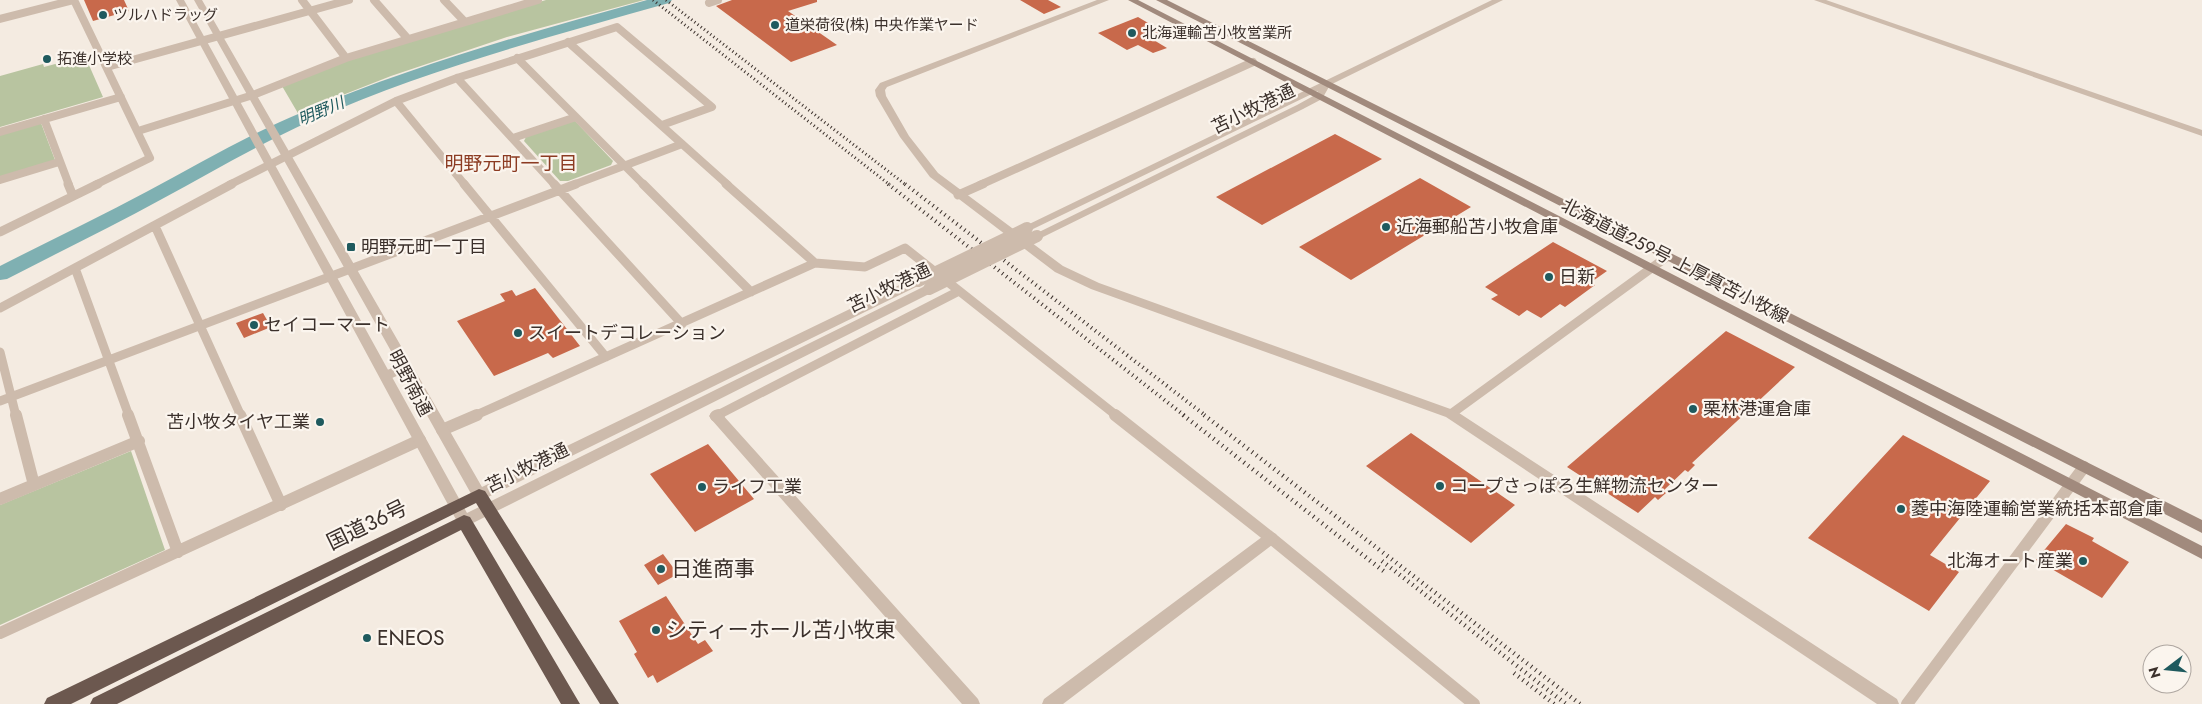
<svg xmlns="http://www.w3.org/2000/svg" width="2202" height="704" font-family="Jost,'Noto Sans JP',sans-serif">
<rect width="100%" height="100%" fill="#f4ebe1"/>
<!-- green -->
<path fill="#b8c4a0" d="M546 0H644L507 37 391 76 330 100 328 105 299 115 282 86 352 58Z
M85 56 103 97 0 127V76L43 64 44 67Z
M569 121H575L613 161 611 165 568 181H560L524 141 526 137Z
M41 123 55 160 0 178V134Z
M131 451 165 550 0 625V505Z"/>
<g fill="none" stroke-linecap="round" stroke-linejoin="round">
<!-- river -->
<path fill="#7fb0b2" fill-rule="evenodd" d="M647 0H672L669 3C549 37 428 69 313 120 261 143 212 172 162 199 111 227 59 252 7 279L0 280V266C49 241 99 217 148 191 199 164 249 134 303 112 415 65 531 32 647 0Z"/>
</g>
<!-- building -->
<path fill="#c8694b" d="M84 0H124L129 11 93 21Z
M732 0H817V2L788 11 837 45 791 62 716 6Z
M1020 0H1048L1061 7 1044 14Z
M1138 17 1165 33 1152 39 1167 48 1153 53 1138 45 1127 50 1098 33Z
M1335 134 1382 159 1262 225 1216 197Z
M1420 178 1471 207 1351 280 1299 247Z
M1553 242 1607 271 1590 283 1595 285 1565 307 1560 304 1541 318 1527 310 1519 316 1491 299 1498 295 1485 287Z
M535 288 580 346 553 358 548 353 494 376 457 321 505 301 500 294 512 290 516 296Z
M263 313 271 327 244 338 236 323Z
M1726 331 1795 367 1692 463 1695 465 1688 472 1685 470 1663 491 1666 493 1658 500 1655 497 1638 513 1567 467Z
M1411 433 1515 505 1471 543 1366 466Z
M1903 435 1990 481 1930 555 1959 572 1929 611 1808 538Z
M708 444 754 499 695 532 650 474Z
M2066 524 2094 538 2092 541 2129 562 2102 598 2036 560Z
M663 554 678 574 658 585 644 565Z
M666 596 698 644 705 640 713 651 657 683 653 675 648 678 634 654 637 652 619 621Z"/>
<g fill="none" stroke-linecap="round" stroke-linejoin="round">
<!-- minor-far2 -->
<path stroke="#cdbbac" stroke-width="8" d="M302 0 346 58
M374 0 408 39
M444 0 465 22
M709 3 718 0
M0 19 74 0 150 158 95 185
M568 42 728 185
M517 58 644 185
M107 67 349 0
M457 78 555 185
M396 101 465 185
M44 119 69 185
M138 131 253 95 346 58 538 0
M0 132 121 97
M513 138 576 117
M0 180 59 162
M229 185 396 101 457 78 617 27 712 107 662 125
M573 185 682 144
M980 185 1253 62"/>
<!-- minor-far1 -->
<path stroke="#cdbbac" stroke-width="9" d="M68 184 73 196
M464 184 606 357
M554 184 682 324
M643 184 751 292
M726 184 815 263
M958 195 983 184
M155 226 241 416
M0 232 98 184
M75 268 129 416
M0 308 232 184
M0 352 16 416
M385 376 406 367
M0 401 576 184
M1451 414 1668 256
M474 416 815 263 865 267 905 248 1117 416
M716 416 959 291"/>
<!-- minor -->
<path stroke="#cdbbac" stroke-width="12" d="M16 415 34 485
M128 415 178 552
M240 415 281 505
M1115 415 1271 538 1474 704
M716 416 719 415
M442 430 477 415
M0 499 139 441
M0 633 420 440
M1907 704 2084 467"/>
<!-- tertiary -->
<path fill="#cdbbac" fill-rule="evenodd" d="M176 0H184L467 513 925 286H933L935 289 933 292 469 525 464 527 459 525Z
M194 0H202L482 487 914 278H922L924 281 922 284 484 499 479 500 474 499Z
M1097 0H1109L887 87 885 90 886 96 909 136 938 173 1063 266 1099 283 1456 411 1897 699 1899 704H1877L1446 417 1091 289 1055 272 930 177 900 137 876 96 875 90 880 83Z
M1492 0H1503L1330 85 1322 99 1303 109 1041 238H1033L1031 236 1297 105 1315 95 1318 91 1031 230H1023L1021 228Z
M1814 0H1826L2202 130V136Z
M716 411 721 413 978 699 980 704H962L711 419 709 416 711 413Z
M1271 532 1276 534 1278 538 1276 542 1063 704H1042L1044 699 1266 534Z"/>
<!-- secondary -->
<path fill="#a18a7d" fill-rule="evenodd" d="M1128 0H1138L2202 546V559Z
M1156 0H1167L2202 520V533Z"/>
<!-- trunk -->
<path fill="#6c584f" fill-rule="evenodd" d="M479 489 485 491 619 704H600L476 503 71 704H44L47 698Z
M464 515 470 517 580 704H561L461 530 117 704H90L93 698Z"/>
<!-- rail-far2 -->
<path stroke="#3b302b" stroke-width="3" stroke-dasharray="1 3" stroke-linecap="butt" d="M653 0 890 185
M666 0 906 185"/>
<!-- rail-far1 -->
<path stroke="#3b302b" stroke-width="4" stroke-dasharray="1 4" stroke-linecap="butt" d="M888 184 1185 416
M905 184 1206 416"/>
<!-- rail -->
<path stroke="#3b302b" stroke-width="4.5" stroke-dasharray="1 4.5" stroke-linecap="butt" d="M1183 415 1386 573
M1204 415 1580 704
M1382 561 1566 704
M1514 673 1554 704"/>
<!-- tertiary-bridge -->
<path stroke="#cdbbac" stroke-width="12" d="M918 281 1027 228
M929 289 1037 236"/>
</g>
<!-- markers -->
<g fill="#1f5a5e" stroke="#fbf5ee" stroke-width="2">
<circle cx="103" cy="15" r="5"/>
<circle cx="775" cy="25" r="5"/>
<circle cx="1132" cy="33" r="5"/>
<circle cx="47" cy="59" r="5"/>
<circle cx="1386" cy="227" r="5"/>
<rect x="346" y="242" width="10" height="10" rx="2.5"/>
<circle cx="1549" cy="277" r="5"/>
<circle cx="254" cy="325" r="5"/>
<circle cx="518" cy="333" r="5"/>
<circle cx="1693" cy="409" r="5"/>
<circle cx="320" cy="422" r="5"/>
<circle cx="1440" cy="486" r="5"/>
<circle cx="702" cy="487" r="5"/>
<circle cx="1901" cy="509" r="5"/>
<circle cx="2083" cy="561" r="5"/>
<circle cx="661" cy="569" r="5"/>
<circle cx="656" cy="630" r="5"/>
<circle cx="367" cy="638" r="5"/>
</g>
<g text-anchor="middle" dominant-baseline="central" stroke-width="4.5" stroke-linejoin="round" paint-order="stroke">
<!-- far-poi labels -->
<g font-size="15" fill="#3b302b" stroke="#fbf5ee" text-anchor="start">
<text x="113" y="15">ツルハドラッグ</text>
<text x="785" y="25">道栄荷役(株) 中央作業ヤード</text>
<text x="1142" y="33">北海運輸苫小牧営業所</text>
<text x="57" y="59">拓進小学校</text>
</g>
<!-- far-water labels -->
<g font-size="16" font-style="italic" fill="#1f5a5e" stroke="#fbf5ee">
<text transform="translate(321 111) rotate(-23)">明野川</text>
</g>
<!-- street labels -->
<g font-size="18" fill="#3b302b" stroke="#fbf5ee">
<text transform="translate(1253 109) rotate(-26)">苫小牧港通</text>
<text transform="translate(1675 261) rotate(27)">北海道道259号 上厚真苫小牧線</text>
<text transform="translate(889 288) rotate(-26)">苫小牧港通</text>
<text transform="translate(410 383) rotate(62)">明野南通</text>
<text transform="translate(527 468) rotate(-26)">苫小牧港通</text>
</g>
<!-- poi labels -->
<g font-size="18" fill="#3b302b" stroke="#fbf5ee" text-anchor="start">
<text x="1396" y="227">近海郵船苫小牧倉庫</text>
<text x="361" y="247">明野元町一丁目</text>
<text x="1559" y="277">日新</text>
<text x="264" y="325">セイコーマート</text>
<text x="528" y="333">スイートデコレーション</text>
<text x="1703" y="409">栗林港運倉庫</text>
<text x="310" y="422" text-anchor="end">苫小牧タイヤ工業</text>
<text x="1450" y="486">コープさっぽろ生鮮物流センター</text>
<text x="712" y="487">ライフ工業</text>
<text x="1911" y="509">菱中海陸運輸営業統括本部倉庫</text>
<text x="2073" y="561" text-anchor="end">北海オート産業</text>
</g>
<!-- neighbourhood labels -->
<g font-size="19" fill="#8c3b22" stroke="#fbf5ee">
<text x="511" y="163">明野元町一丁目</text>
</g>
<!-- near-street labels -->
<g font-size="21" fill="#3b302b" stroke="#fbf5ee">
<text transform="translate(367 525) rotate(-26)">国道36号</text>
</g>
<!-- near-poi labels -->
<g font-size="21" fill="#3b302b" stroke="#fbf5ee" text-anchor="start">
<text x="671" y="569">日進商事</text>
<text x="666" y="630">シティーホール苫小牧東</text>
<text x="377" y="638">ENEOS</text>
</g>
</g>
<!-- north arrow -->
<g transform="translate(2167 669) rotate(254)"><circle r="24" fill="#fbf5ee" stroke="#aea6a0"/>
<path d="M0-4L9 19L0 12L-9 19Z" fill="#1f5a5e"/>
<text y="-8" font-size="14" font-weight="bold" text-anchor="middle" fill="#3b302b">N</text>
</g>
</svg>
